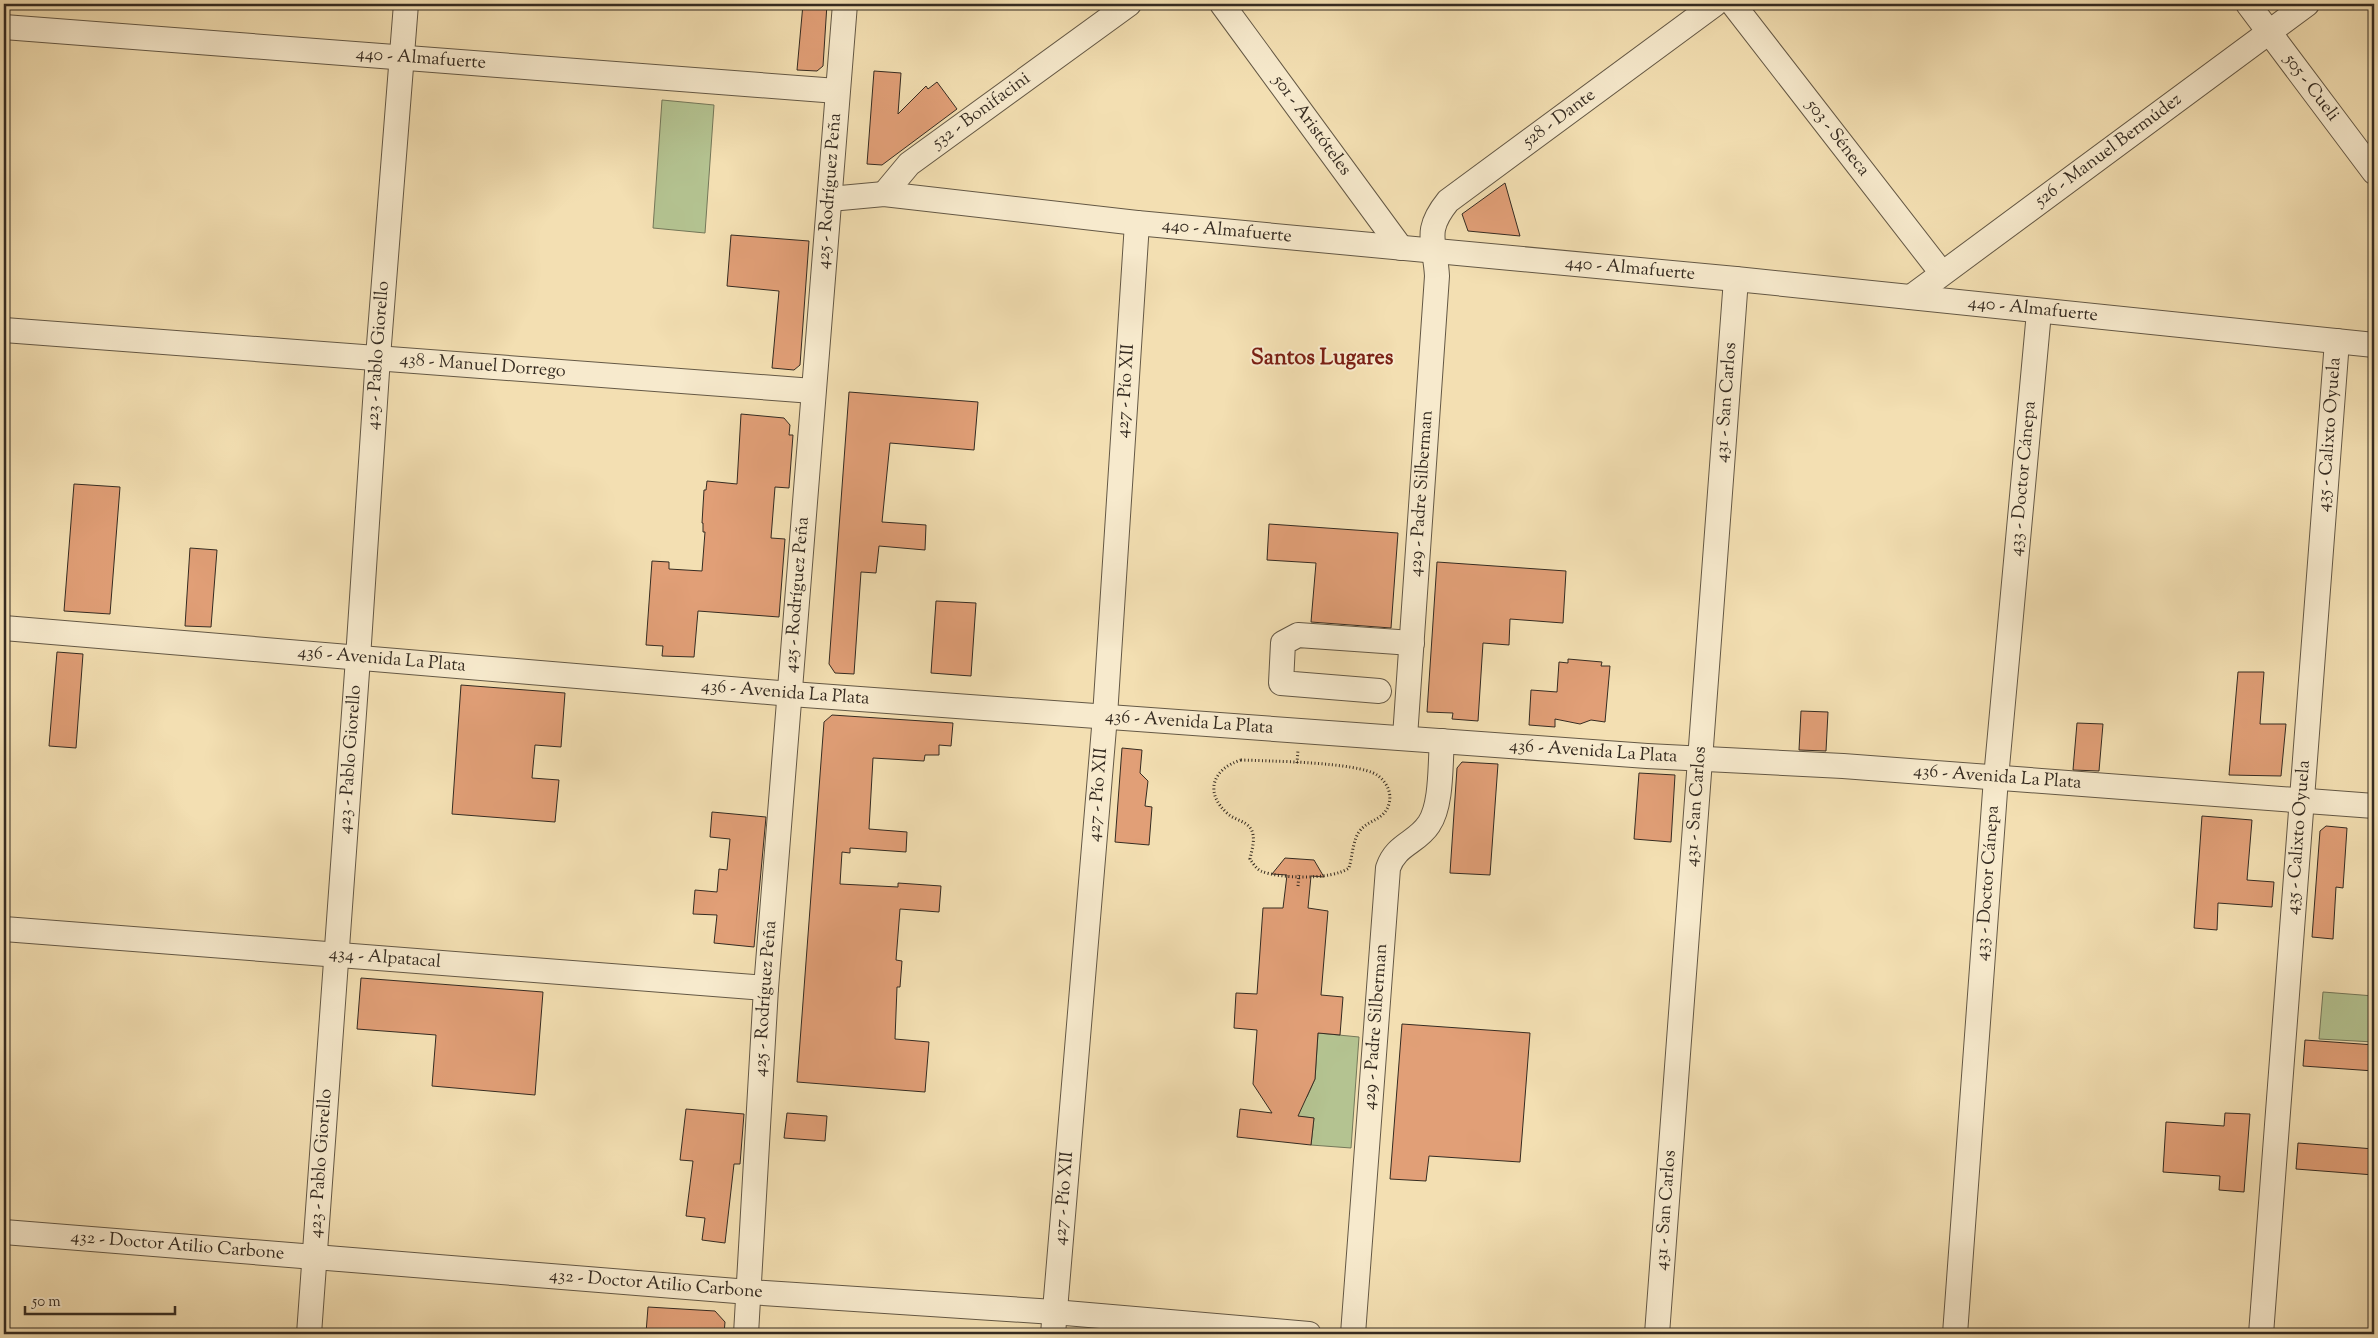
<svg xmlns="http://www.w3.org/2000/svg" width="2378" height="1338" font-family="'Sorts Mill Goudy',serif">
<rect width="100%" height="100%" fill="#f3dfb2"/>
<filter id="stains"><feTurbulence type="fractalNoise" baseFrequency=".004" numOctaves="4"/><feColorMatrix values="0 0 0 0 .2 0 0 0 0 .09 0 0 0 0 .02 0 0 0 .5 -.17"/></filter>
<radialGradient id="worn" r=".72"><stop offset=".6" stop-color="#630" stop-opacity="0"/><stop offset="1" stop-color="#630" stop-opacity=".3"/></radialGradient>
<!-- green -->
<path fill="#b4c391" stroke="#747759" d="M662 100 714 105 705 233 653 228Z
M2323 992 2374 996V1042L2319 1039Z
M1318 1033 1359 1037 1351 1148 1311 1145 1314 1118 1294 1116V1106L1307 1097 1315 1079Z"/>
<!-- building -->
<path fill="#e19f77" stroke="#352b21" d="M803 4H827L823 66 817 71 797 70Z
M874 71 901 73 898 114 926 86 928 89 937 82 957 109 882 165 867 164Z
M1505 183 1520 236 1468 231 1462 214Z
M731 235 809 241 800 365 794 370 772 368 779 291 727 286Z
M849 392 978 402 974 450 890 443 882 522 926 525 925 550 879 546 876 573 861 572 854 674 835 673 829 664Z
M741 414 784 418 790 425 789 435H793L789 488 775 487 771 538 785 539 779 617 698 611 694 657 662 656 663 646 646 645 652 561 669 562V569L702 571 705 532H703V523H702L704 490H706L707 481 737 484Z
M74 484 120 487 110 614 64 611Z
M1269 524 1398 533 1391 628 1311 622 1316 563 1267 560Z
M190 548 217 550 211 627 185 626Z
M1437 562 1566 571 1563 623 1510 619 1509 645 1483 643 1478 721 1452 719 1453 713 1427 712Z
M936 601 976 603 971 676 931 673Z
M57 652 83 654 76 748 49 746Z
M1568 659 1602 662 1601 666H1610L1605 722 1591 720 1580 724 1555 719V727L1529 725 1531 690 1557 692 1559 662 1568 663Z
M2238 672H2264L2260 724H2286L2281 776 2229 775Z
M461 685 565 693 561 747 535 745 532 778 559 780 555 822 452 814Z
M1801 711 1828 712 1826 751 1799 750Z
M832 715 953 723 951 746 939 745V755H925L924 761 873 758 869 829 907 832 906 852 850 848V853L842 852 840 884 898 887V883L941 886 939 912 900 909 896 960 902 961 900 987H897L895 1039 929 1042 925 1092 797 1082 824 722Z
M2077 723 2103 724 2099 771 2073 770Z
M1122 748 1142 750 1140 773 1148 781 1145 806 1152 807 1149 845 1115 842Z
M1462 762 1498 764 1490 875 1450 873 1457 768Z
M1639 773 1675 775 1671 842 1634 839Z
M712 812 766 817 754 947 714 943 717 915 693 914 695 890 717 892 719 869 727 870 730 839 710 837Z
M2202 816 2252 820 2247 880 2274 882 2272 907 2218 903 2217 930 2194 928Z
M2326 826 2347 828 2343 888 2336 887 2333 939 2312 937 2320 831Z
M1285 858 1314 860 1324 877 1311 876 1308 908 1328 911 1321 995 1343 997 1340 1035 1318 1033 1315 1079 1298 1116 1314 1118 1311 1145 1237 1137 1240 1109 1272 1113 1253 1084 1257 1030 1234 1028 1236 993 1257 994 1263 908H1283L1287 875 1272 874Z
M361 978 543 992 535 1095 432 1086 436 1035 357 1029Z
M1402 1024 1530 1033 1520 1162 1429 1156 1426 1181 1390 1179Z
M2305 1040 2374 1045V1071L2303 1066Z
M686 1109 744 1114 740 1164H734L725 1243 702 1240 705 1218 686 1216 693 1161 680 1160Z
M787 1113 827 1116 825 1141 784 1138Z
M2225 1113 2250 1114 2244 1192 2219 1190 2220 1176 2163 1172 2166 1122 2224 1126Z
M2298 1143 2374 1149V1175L2296 1169Z
M648 1307 715 1311 725 1322 724 1334 646 1333Z"/>
<g fill="none" stroke-linecap="round" stroke-linejoin="round">
<defs>
<g id="minor">
<path id="s1" d="M1222 4 1401 248"/>
<path id="s2" d="M1733 4 1941 272"/>
<path id="s3" d="M2248 4 2374 172"/>
<path id="s4" d="M4 27 837 91"/>
<path id="s5" d="M884 194 909 164 1129 4"/>
<path id="s6" d="M830 199 884 194 1137 223 1736 279 2374 345"/>
<path id="s7" d="M1911 297 2307 4"/>
<path id="s8" d="M4 330 813 391"/>
<path id="s9" d="M4 628 791 694 1647 756 1843 766 2374 806"/>
<path d="M1379 691 1281 683 1283 643 1298 635 1412 643"/>
<path id="s10" d="M1405 737 1437 276C1435 241 1423 232 1448 201L1715 4"/>
<path id="s11" d="M4 929 766 988"/>
<path id="s12" d="M4 1232 749 1292 1054 1312 1309 1334"/>
<path id="s13" d="M309 1334 358 658 378 357 406 4"/>
<path id="s14" d="M746 1334 766 988 845 4"/>
<path id="s15" d="M1053 1334 1105 716 1137 223"/>
<path id="s16" d="M1353 1334 1388 868C1396 844 1417 843 1429 824 1442 805 1440 764 1442 741"/>
<path id="s17" d="M1657 1334 1736 279"/>
<path id="s18" d="M1955 1334 1996 778 2039 312"/>
<path id="s19" d="M2261 1334 2337 341"/>
</g>
</defs>
<!-- minor casing -->
<use href="#minor" stroke="#645845" stroke-width="26"/>
<!-- path -->
<path stroke="#352b21" stroke-width="3" stroke-dasharray="1 2.5" stroke-linecap="butt" d="M1241 760C1267 761 1358 762 1377 775 1387 782 1392 793 1389 804 1384 821 1368 819 1359 832 1353 840 1352 858 1349 868 1332 880 1280 879 1261 871 1256 869 1253 863 1250 859 1252 849 1256 838 1251 829 1246 821 1235 820 1228 814 1204 793 1212 769 1241 760Z
M1297 763 1298 750
M1298 886 1299 875"/>
<!-- minor -->
<use href="#minor" stroke="#f7eacd" stroke-width="24"/>
</g>
<g text-anchor="middle" dominant-baseline="central" stroke-width="4" stroke-linejoin="round" paint-order="stroke">
<!-- street labels -->
<g font-size="18" fill="#352b21" stroke="#f7eacd">
<text stroke="none"><textPath href="#s4" startOffset="418">440 - Almafuerte</textPath></text>
<text stroke="none"><textPath href="#s3" startOffset="105">505 - Cueli</textPath></text>
<text stroke="none"><textPath href="#s5" startOffset="129">532 - Bonifacini</textPath></text>
<text stroke="none"><textPath href="#s10" startOffset="680">528 - Dante</textPath></text>
<text stroke="none"><textPath href="#s1" startOffset="151">501 - Aristóteles</textPath></text>
<text stroke="none"><textPath href="#s2" startOffset="170">503 - Séneca</textPath></text>
<text stroke="none"><textPath href="#s7" startOffset="246">526 - Manuel Bermúdez</textPath></text>
<text stroke="none"><textPath href="#s14" startOffset="1146">425 - Rodríguez Peña</textPath></text>
<text stroke="none"><textPath href="#s6" startOffset="399">440 - Almafuerte</textPath></text>
<text stroke="none"><textPath href="#s6" startOffset="804">440 - Almafuerte</textPath></text>
<text stroke="none"><textPath href="#s6" startOffset="1209">440 - Almafuerte</textPath></text>
<text stroke="none"><textPath href="#s13" startOffset="981">423 - Pablo Giorello</textPath></text>
<text stroke="none"><textPath href="#s8" startOffset="480">438 - Manuel Dorrego</textPath></text>
<text stroke="none"><textPath href="#s15" startOffset="946">427 - Pío XII</textPath></text>
<text stroke="none"><textPath href="#s17" startOffset="934">431 - San Carlos</textPath></text>
<text stroke="none"><textPath href="#s19" startOffset="902">435 - Calixto Oyuela</textPath></text>
<text stroke="none"><textPath href="#s18" startOffset="858">433 - Doctor Cánepa</textPath></text>
<text stroke="none"><textPath href="#s10" startOffset="244">429 - Padre Silberman</textPath></text>
<text stroke="none"><textPath href="#s14" startOffset="741">425 - Rodríguez Peña</textPath></text>
<text stroke="none"><textPath href="#s9" startOffset="379">436 - Avenida La Plata</textPath></text>
<text stroke="none"><textPath href="#s9" startOffset="784">436 - Avenida La Plata</textPath></text>
<text stroke="none"><textPath href="#s9" startOffset="1189">436 - Avenida La Plata</textPath></text>
<text stroke="none"><textPath href="#s9" startOffset="1594">436 - Avenida La Plata</textPath></text>
<text stroke="none"><textPath href="#s13" startOffset="576">423 - Pablo Giorello</textPath></text>
<text stroke="none"><textPath href="#s9" startOffset="1999">436 - Avenida La Plata</textPath></text>
<text stroke="none"><textPath href="#s15" startOffset="541">427 - Pío XII</textPath></text>
<text stroke="none"><textPath href="#s17" startOffset="529">431 - San Carlos</textPath></text>
<text stroke="none"><textPath href="#s19" startOffset="498">435 - Calixto Oyuela</textPath></text>
<text stroke="none"><textPath href="#s18" startOffset="452">433 - Doctor Cánepa</textPath></text>
<text stroke="none"><textPath href="#s11" startOffset="382">434 - Alpatacal</textPath></text>
<text stroke="none"><textPath href="#s14" startOffset="336">425 - Rodríguez Peña</textPath></text>
<text stroke="none"><textPath href="#s16" startOffset="308">429 - Padre Silberman</textPath></text>
<text stroke="none"><textPath href="#s13" startOffset="171">423 - Pablo Giorello</textPath></text>
<text stroke="none"><textPath href="#s15" startOffset="136">427 - Pío XII</textPath></text>
<text stroke="none"><textPath href="#s17" startOffset="124">431 - San Carlos</textPath></text>
<text stroke="none"><textPath href="#s12" startOffset="174">432 - Doctor Atilio Carbone</textPath></text>
<text stroke="none"><textPath href="#s12" startOffset="654">432 - Doctor Atilio Carbone</textPath></text>
</g>
<!-- district labels -->
<g font-size="22" font-weight="bold" fill="#7a1f14" stroke="#f7eacd">
<text x="1322" y="359">Santos Lugares</text>
</g>
</g>
<!-- margin -->
<rect width="2378" height="1338" fill="none" stroke="#f3dfb2" stroke-width="20"/>
<rect x="5" y="5" width="2368" height="1328" fill="none" stroke="#352b21" stroke-width="2.5"/>
<rect x="10" y="10" width="2358" height="1318" fill="none" stroke="#352b21"/>
<!-- scale -->
<path d="M25 1306v8h150v-8" fill="none" stroke="#352b21" stroke-width="2.5"/>
<text x="32" y="1306" font-size="15" fill="#352b21" stroke="#f7eacd" stroke-width="4" paint-order="stroke">50 m</text>
<rect width="100%" height="100%" filter="url(#stains)"/>
<rect width="100%" height="100%" fill="url(#worn)"/>
</svg>
